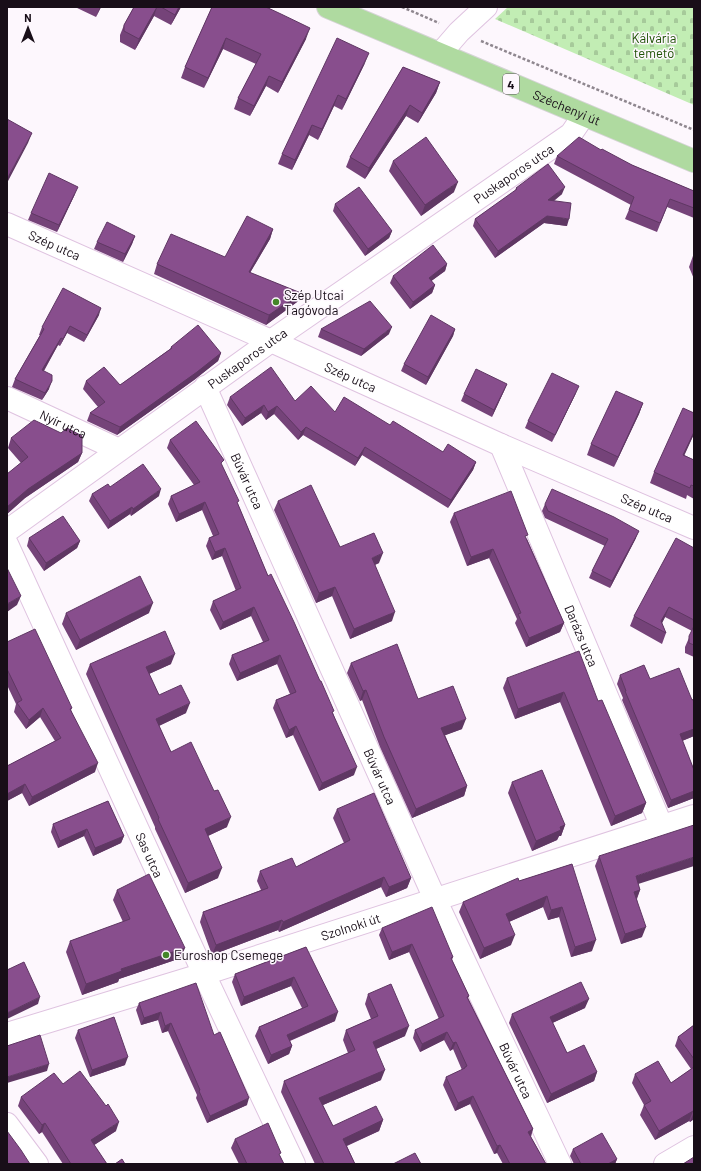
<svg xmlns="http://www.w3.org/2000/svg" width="701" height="1171" font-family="Barlow,sans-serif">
<defs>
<pattern id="cemetery-stones" width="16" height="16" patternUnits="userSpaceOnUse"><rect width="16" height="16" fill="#c2edb4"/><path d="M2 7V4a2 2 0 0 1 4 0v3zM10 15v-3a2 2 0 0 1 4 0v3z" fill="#a6ca9a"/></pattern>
</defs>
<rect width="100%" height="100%" fill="#fdf7fd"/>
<!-- cemetery -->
<path fill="url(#cemetery-stones)" d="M508 7H694V105L495 19Z"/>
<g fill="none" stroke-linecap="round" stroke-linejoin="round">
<defs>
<g id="minor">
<path d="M440 54 459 32 486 7"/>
<path id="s1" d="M7 224 271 341 501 445 694 528"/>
<path id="s2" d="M205 387 435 899 560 1164"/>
<path id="s3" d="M7 398 119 450"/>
<path id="s4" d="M501 445 662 827"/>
<path id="s5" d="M7 531 271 341 571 134 584 115"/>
<path id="s6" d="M7 544 204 974 294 1164"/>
<path id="s7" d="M7 1034 204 974 694 816"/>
<path d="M7 1124 37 1164"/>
<path d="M665 1164 694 1147"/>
</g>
<g id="major">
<path id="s8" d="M328 7 694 161"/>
</g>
</defs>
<!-- minor casing -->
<use href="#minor" stroke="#dfc3e0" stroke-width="24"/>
<!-- major casing -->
<use href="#major" stroke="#d5d4d5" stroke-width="24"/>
<!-- path -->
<path stroke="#8f878f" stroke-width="2.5" stroke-dasharray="3 2" stroke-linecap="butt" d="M402 7 439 23
M481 41 694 130"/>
<!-- minor -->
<use href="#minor" stroke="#fff" stroke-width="22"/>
<!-- major -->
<use href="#major" stroke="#afdaa0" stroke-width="22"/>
</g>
<!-- wall -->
<path fill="#754379" d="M75 7H101L96 17Z
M134 7H181L171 25 154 16 135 50 120 42V35L124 25Z
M212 7 306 39 278 93 266 86 250 116 234 109 238 98 256 64 223 49 204 88 181 78 185 67Z
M365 63 342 110 334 106 318 140 309 135 292 170 278 164 282 154Z
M403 67 440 82 436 93 418 123 406 116 365 179 346 167 350 157Z
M601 150 632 165 694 191V218L667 207 657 232 625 219 631 205 554 164 557 156Z
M393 161 454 192 421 216 389 171Z
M516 188 562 194 554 201 567 226 544 223 495 258 473 226 475 219 515 191Z
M75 194 57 232 28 220 31 213Z
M335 204 392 231 389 238 365 256 333 211Z
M273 229 270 239 250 273 301 293 297 302 266 325 154 274 157 264 225 257Z
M135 236 132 244 123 262 94 249 97 242Z
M694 253V279L689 267Z
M447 264 445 271 431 281 435 285 432 293 410 309 390 283 393 276Z
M99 315 84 342 67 333 60 346 58 345 44 371 49 389 42 400 12 387 15 379 40 335H39L42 327Z
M321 329 389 334 361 356 318 337Z
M455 329 453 336 426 385 401 371 404 364Z
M171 347 221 353 218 361 194 380 117 435 87 421 90 413 98 407 83 389 86 381 120 385 170 349Z
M507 384 504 391 492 417 461 401 464 394Z
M576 393 552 442 525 428 528 421Z
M230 397 295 401 335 412 390 425 443 452 476 462 473 470 448 508 362 455 355 466 303 435 298 440 274 414 266 420 261 413 242 426 227 405Z
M643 403 639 414 614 467 587 455 591 444Z
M694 413V434L684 455 694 460V499L687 495 686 499 650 483 654 472Z
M11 438 82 453 78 462 25 498 7 514V474L21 463 8 448Z
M170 440 222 466 268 576 333 713 354 775 319 791 293 735 286 738 273 708 276 700 290 694 277 664 237 681 229 664 232 655 263 642 251 616 220 630 210 610 213 601 236 591 222 556 212 560 206 546 209 538 213 536 202 510 176 522 168 504 171 496 194 485 167 448Z
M110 487 159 496 131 516 130 514 108 529 89 501 92 494Z
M278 501 340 547 379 563 375 565 392 621 350 639 332 596 316 603 274 510Z
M545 504 636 538 610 588 589 578 592 571 605 546 545 518 542 511Z
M454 513 527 539 564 623 560 632 526 647 515 623 517 619 489 558 467 566 450 522Z
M29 538 80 541 77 548 44 571 27 546Z
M694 548V657L685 653V647L692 631 665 617 662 623 666 633 662 644 630 626 634 616Z
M66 613H149L76 650 62 624Z
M7 642 72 708 71 710 95 772 29 806 22 793 7 801V766L55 741 40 717 26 729 14 712 16 704 7 685Z
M351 663 418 699 462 729 445 735 467 786 464 796 412 818 380 747 362 700 360 701 347 673Z
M90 664H171L149 674 159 695 186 713 159 726 171 752 227 827 208 836 218 878 185 893 155 829V827L86 674Z
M620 675 692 700 694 699V736L682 741 694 770V798L668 808 622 700 623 698 617 684Z
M507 678 598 701 646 803 642 813 611 826 560 702 515 719 503 688Z
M512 782 565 825 561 836H559L557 840 532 851 508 793Z
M108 801 124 836 121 843 93 856 84 836 58 848 51 832 53 824Z
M337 809 411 878 407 888 386 897 381 887 279 932 278 930 212 955 200 922 203 912 261 890 257 881 260 871 296 867 344 843 333 818Z
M599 856 638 884 640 890 637 899 642 937 621 944 595 866Z
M572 864 592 951 571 957 559 917 548 920 543 907 509 922 511 945 480 959 459 912 463 902 519 881Z
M117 890 181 958 119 979 118 982 82 995 66 952 70 941 123 922 113 900Z
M382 928 453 957 452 960 469 996 468 998 533 1129 531 1137 546 1164H503L497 1153 494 1154 470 1104 455 1111 443 1085 446 1077 462 1070 453 1049 450 1051 444 1040 420 1052 413 1038 415 1030 439 1019 409 952 389 960 379 935Z
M306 947 335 1021 290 1041 292 1046 289 1054 268 1064 255 1036 259 1027 302 1008 291 986 241 1006 232 982 235 974Z
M368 994 405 1036 376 1049 381 1080 323 1105 333 1126 383 1120 379 1131 347 1146 355 1164H315L281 1092 284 1081 348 1053 343 1040 346 1030 371 1019 365 1004Z
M139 1003 214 1035 247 1105 207 1123 196 1098 197 1095 168 1031 162 1033 158 1020 141 1025 136 1010Z
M585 1008 552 1023 567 1053 597 1072 594 1081 547 1103 509 1023 512 1014Z
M694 1025V1119L690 1122 689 1121 655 1140 640 1115 644 1105 632 1083 635 1074 671 1083 691 1069 675 1046 678 1037Z
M78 1030 125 1065 90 1077 75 1038Z
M63 1084 116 1131 94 1145 107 1164H63L42 1132 39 1134 18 1106 21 1097Z
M235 1139 280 1156 284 1164H239L231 1148Z
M573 1149 617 1159 615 1164H574L570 1156Z"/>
<!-- shaded-wall -->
<path fill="#5f3763" d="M100 7H101L96 17Z
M157 7 154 16 135 50 139 39Z
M179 7H181L171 25 175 15Z
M310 28 306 39 278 93 282 82Z
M226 38 223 49 204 88 208 78Z
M369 53 365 63 342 110 346 99Z
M269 76 266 86 250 116 254 106Z
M440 82 436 93 418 123 422 113Z
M338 95 334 106 318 140 322 129Z
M410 105 406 116 365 179 369 168Z
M312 125 309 135 292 170 295 160Z
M32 133 28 143 7 183V179Z
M458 182 454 192 421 216 425 205Z
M78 187 75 194 57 232 59 225Z
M565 187 562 194 545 207 548 200Z
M547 216 569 219 567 226 544 223 495 258 498 251Z
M273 229 270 239 245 281 249 272Z
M392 231 389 238 365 256 368 249Z
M135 236 132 244 123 262 125 254Z
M447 264 445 271 426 285 429 278Z
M435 285 432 293 410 309 413 302Z
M301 293 297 302 266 325 269 315Z
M101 308 99 315 84 342 87 335Z
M70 326 67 333 60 346 63 339Z
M392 327 389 334 361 356 364 349Z
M455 329 453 336 426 385 428 377Z
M61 338 58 345 40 377 42 370Z
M221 353 218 361 194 380 117 435 120 427Z
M52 381 49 389 42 400 45 393Z
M507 384 504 391 492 417 494 410Z
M579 386 576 393 552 442 555 435Z
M643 403 639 414 614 467 618 457Z
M264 405 261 413 242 426 245 418Z
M277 406 274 414 266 420 268 412Z
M306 427 303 435 298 440 301 432Z
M694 432V434L680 465 683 455Z
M365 447 362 455 355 466 358 458Z
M82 453 78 462 25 498 7 514V507L28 489Z
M476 462 473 470 448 508 451 500Z
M161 489 159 496 131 516 133 509Z
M205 502 202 510 176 522 179 514Z
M132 507 130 514 108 529 110 521Z
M639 531 636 538 610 588 612 581Z
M80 541 77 548 44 571 46 563Z
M225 548 222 556 212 560 215 552Z
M493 549 489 558 467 566 471 557Z
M383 553 379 563 369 567 372 558Z
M335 587 332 596 316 603 319 593Z
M21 596 17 605 7 612V604Z
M153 603 149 613 76 650 80 640Z
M254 607 251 616 220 630 223 622Z
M669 607 665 617 659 629 661 621Z
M395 612 392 621 350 639 354 629Z
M564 623 560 632 526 647 529 638Z
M175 654 171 664 142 677 146 667Z
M280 655 277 664 237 681 240 673Z
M366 690 362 700 360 701 363 691Z
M564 692 560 702 515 719 518 709Z
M190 703 186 713 152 729 156 719Z
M43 708 40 717 26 729 29 720Z
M466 719 462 729 438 738 441 728Z
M296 726 293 735 286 738 289 730Z
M694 729V736L677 743 680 734Z
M98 763 95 772 29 806 32 797Z
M357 767 354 775 319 791 322 783Z
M25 784 22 793 7 801V794Z
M467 786 464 796 412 818 416 809Z
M694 791V798L668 808 671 800Z
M646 803 642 813 611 826 615 816Z
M231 817 227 827 201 839 205 829Z
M565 825 561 836H559L557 840 532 851 536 841 560 827Z
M87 829 84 836 58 848 60 841Z
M124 836 121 843 93 856 95 848Z
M694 857V866L632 886 636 876Z
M222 868 218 878 185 893 188 883Z
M384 877 381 887 279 932 283 922Z
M411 878 407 888 386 897 389 887Z
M640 890 636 900 634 892Z
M547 896 543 907 502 925 506 914Z
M562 907 559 917 548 920 551 910Z
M282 920 278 930 212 955 216 945Z
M646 927 642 937 621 944 625 934Z
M515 935 511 945 480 959 484 948Z
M596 940 592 951 571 957 575 947Z
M412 944 409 952 389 960 392 952Z
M185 948 181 958 119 979 118 982 82 995 86 984 121 969Z
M294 977 291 986 241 1006 244 997Z
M40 997 38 1004 7 1019V1013Z
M589 999 585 1008 546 1026 550 1017Z
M161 1012 158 1020 141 1025 144 1018Z
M338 1012 335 1021 284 1043 287 1035Z
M171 1023 168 1031 162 1033 165 1026Z
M409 1026 405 1036 369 1052 373 1042Z
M447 1032 444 1040 420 1052 422 1044Z
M456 1042 453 1049 450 1051 453 1043Z
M292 1046 289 1054 268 1064 271 1055Z
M128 1057 125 1065 90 1077 92 1070Z
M49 1064 47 1071 7 1083V1077Z
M385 1070 381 1080 316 1108 319 1098Z
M597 1072 594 1081 547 1103 551 1094Z
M473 1096 470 1104 455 1111 458 1103Z
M249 1098 247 1105 207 1123 210 1116Z
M693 1111 689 1121 655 1140 659 1131Z
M694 1112V1119L690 1122Z
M383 1120 379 1131 339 1149 343 1139Z
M119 1122 116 1131 88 1149 91 1140Z
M45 1123 42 1132 39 1134 42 1125Z
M533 1129 530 1137 528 1132Z
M500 1145 497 1153 494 1154 497 1146Z
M617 1159 615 1164H608Z"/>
<!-- building -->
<path fill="#884e8d" stroke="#5f3763" d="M134 7H157L139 39 124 31V25Z
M161 7H179L175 15Z
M212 7H266L281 14 310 28 282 82 269 76 254 106 238 98 261 54 226 38 208 78 185 67Z
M337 38 369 53 346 99 338 95 322 129 312 125 295 160 282 154Z
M403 67 440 82 422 113 410 105 369 168 350 157Z
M7 119 32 133 7 179Z
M426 137 458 182 425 205 393 161Z
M579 137 601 150 602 149 632 165 694 191V208L670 199 660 223 629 210 634 197 557 156Z
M548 164 565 187 548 200 571 203 569 219 547 216 498 251 475 219 517 189 516 188Z
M49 173 78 187 59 225 31 213Z
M359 187 392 231 368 249 335 204Z
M247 216 273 229 249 272 301 293 269 315 157 264 171 234 225 257Z
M107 222 135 236 125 254 97 242Z
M433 245 447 264 429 278 435 285 413 302 393 276Z
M63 288 101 308 87 335 70 326 63 339 61 338 42 370 52 375V381L45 393 15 379 44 329 42 327Z
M370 301 392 327 364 349 321 329Z
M431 315 455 329 428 377 404 364Z
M198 325 221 353 197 372 120 427 90 413 105 402 86 381 104 367 120 385 172 348 171 347Z
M271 367 295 401 311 386 335 412 344 397 390 425 393 421 443 452 448 444 476 462 451 500 365 447 358 458 306 427 301 432 277 406 268 412 264 405 245 418 230 397Z
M476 369 507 384 494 410 464 394Z
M552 373 579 386 555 435 528 421Z
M616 391 643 403 618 457 591 444Z
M683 408 694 413V432L683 455 694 460V486L691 485 690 488 654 472Z
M34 420 61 433 67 428 82 436V453L28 489 7 507V474L28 457 11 438Z
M196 421 224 460 221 463 239 501 237 502 268 576 271 574 294 622 320 681H321L334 711 332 712 357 767 322 783 296 726 289 730 276 700 296 692 280 655 240 673 232 655 269 640 254 607 223 622 213 601 241 588 225 548 215 552 209 538 219 534 205 502 179 514 171 496 200 482 170 440Z
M143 464 161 489 133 509 132 507 110 521 92 494 108 484 110 487Z
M311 485 340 547 374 533 383 553 372 558 395 612 354 629 335 587 319 593 278 501Z
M552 489 614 517 639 531 612 581 592 571 608 539 548 511 545 504Z
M511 491 528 535 525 536 564 623 529 638 518 614 521 613 493 549 471 557 454 513Z
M63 516 80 541 46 563 29 538Z
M676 538 694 548V620L669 607 661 621 666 633 634 616Z
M7 568 21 596 7 604Z
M140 576 153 603 80 640 66 613Z
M694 626V645L689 643V636Z
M35 629 72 708 70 709 98 763 32 797 25 784 7 794V766L61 738 43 708 29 720 17 703 22 700 7 669V642Z
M165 631 175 654 146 667 159 695 181 685 190 703 156 719 171 752 191 742 214 791 218 790 231 817 205 829 222 868 188 883 158 819 159 818 90 664Z
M397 644 418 699 453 686 466 719 441 728 467 786 416 809 384 737 366 690 363 691 351 663Z
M579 651 598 701 602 700 646 803 615 816 564 692 518 709 507 678Z
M644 665 650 679 679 668 692 700 694 699V729L680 734 694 770V791L671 800 625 691H626L620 675Z
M542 770 565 825 560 827 561 830 536 841 512 782Z
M374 793 411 878 389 887 384 877 283 922 282 920 216 945 203 912 268 888 260 871 292 858 296 867 350 840 337 809Z
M108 801 124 836 95 848 87 829 60 841 53 824Z
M694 825V857L636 876 640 890 634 892 646 927 625 934 599 856Z
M572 864 596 940 575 947 562 907 551 910 547 896 506 914 515 935 484 948 463 902 518 878 519 881Z
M149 874 185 948 121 969 122 971 86 984 70 941 130 919 117 890Z
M432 907 453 957 451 958 469 996 467 997 533 1129 528 1132 546 1164H510L500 1145 497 1146 473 1096 458 1103 446 1077 465 1068V1067L467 1066 456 1042 453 1043 447 1032 422 1044 415 1030 444 1016 412 944 392 952 382 928Z
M306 947 338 1012 287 1035 292 1046 271 1055 259 1027 308 1006 294 977 244 997 235 974Z
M24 962 40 997 7 1013V970Z
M581 982 589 999 550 1017 567 1053 584 1045 597 1072 551 1094 512 1014Z
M196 983 214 1035 220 1032 249 1098 210 1116 199 1091 200 1090 171 1023 165 1026 161 1012 144 1018 139 1003Z
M391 984 409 1026 373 1042 385 1070 319 1098 333 1126 376 1106 383 1120 343 1139 355 1164H324L284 1081 355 1050 346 1030 378 1016 368 994Z
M114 1017 128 1057 92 1070 78 1030Z
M694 1025V1059L678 1037Z
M40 1035 49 1064 7 1077V1046Z
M658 1061 671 1083 694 1067V1112L693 1111 659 1131 644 1105 651 1101 635 1074Z
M80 1071 106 1106 108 1104 119 1122 91 1140 107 1164H71L45 1123 42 1125 21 1097 54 1073 63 1084Z
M268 1123 281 1153 279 1154 284 1164H247L235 1139Z
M7 1131 21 1150 30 1164H7Z
M602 1133 617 1159 608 1164H581L573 1149Z
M415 1153 421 1164H393Z
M694 1157V1164H683Z
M122 1159 125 1164H115Z"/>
<!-- markers -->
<g fill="#448629" stroke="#fdf7fd" stroke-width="1.5">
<circle cx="276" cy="302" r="4"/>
<circle cx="166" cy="955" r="4"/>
</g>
<g text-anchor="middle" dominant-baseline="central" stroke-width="3" stroke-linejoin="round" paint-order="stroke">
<!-- shield labels -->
<rect fill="#fdf7fd" stroke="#5d545d" stroke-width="1" x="503" y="74" width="16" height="20" rx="3"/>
<g font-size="12" font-weight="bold" fill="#180e18">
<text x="511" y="84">4</text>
</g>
<!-- park labels -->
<g font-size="13" fill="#1e5204" stroke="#fdf7fd">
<text x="654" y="38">Kálvária<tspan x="654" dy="15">temető</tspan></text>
</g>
<!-- street labels -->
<g font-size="13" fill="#180e18" stroke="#fdf7fd">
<text stroke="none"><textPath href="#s8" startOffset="259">Széchenyi út</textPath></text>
<text stroke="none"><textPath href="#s5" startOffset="620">Puskaporos utca</textPath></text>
<text stroke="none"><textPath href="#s1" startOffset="52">Szép utca</textPath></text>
<text stroke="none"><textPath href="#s5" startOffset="296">Puskaporos utca</textPath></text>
<text stroke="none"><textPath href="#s1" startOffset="376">Szép utca</textPath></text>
<text stroke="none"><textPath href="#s3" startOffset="62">Nyír utca</textPath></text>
<text stroke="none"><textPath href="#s2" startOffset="103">Búvár utca</textPath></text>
<text stroke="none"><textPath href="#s1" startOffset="700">Szép utca</textPath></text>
<text stroke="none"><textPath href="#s4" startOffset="207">Darázs utca</textPath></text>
<text stroke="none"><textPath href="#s2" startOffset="427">Búvár utca</textPath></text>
<text stroke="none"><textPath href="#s6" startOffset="342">Sas utca</textPath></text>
<text stroke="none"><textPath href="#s7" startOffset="360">Szolnoki út</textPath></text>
<text stroke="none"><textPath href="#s2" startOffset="751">Búvár utca</textPath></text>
</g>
<!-- poi labels -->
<g font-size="13" fill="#180e18" stroke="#fdf7fd" text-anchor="start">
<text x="284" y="295">Szép Utcai<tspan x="284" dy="15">Tagóvoda</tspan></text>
<text x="174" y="955">Euroshop Csemege</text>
</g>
</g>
<!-- border -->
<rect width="701" height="1171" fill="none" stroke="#180e18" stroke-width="16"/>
<!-- north arrow -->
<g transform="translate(28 28)" stroke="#fdf7fd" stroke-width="3" paint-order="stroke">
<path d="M0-3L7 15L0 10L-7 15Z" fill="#180e18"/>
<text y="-6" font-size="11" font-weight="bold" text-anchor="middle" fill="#180e18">N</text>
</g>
</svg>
